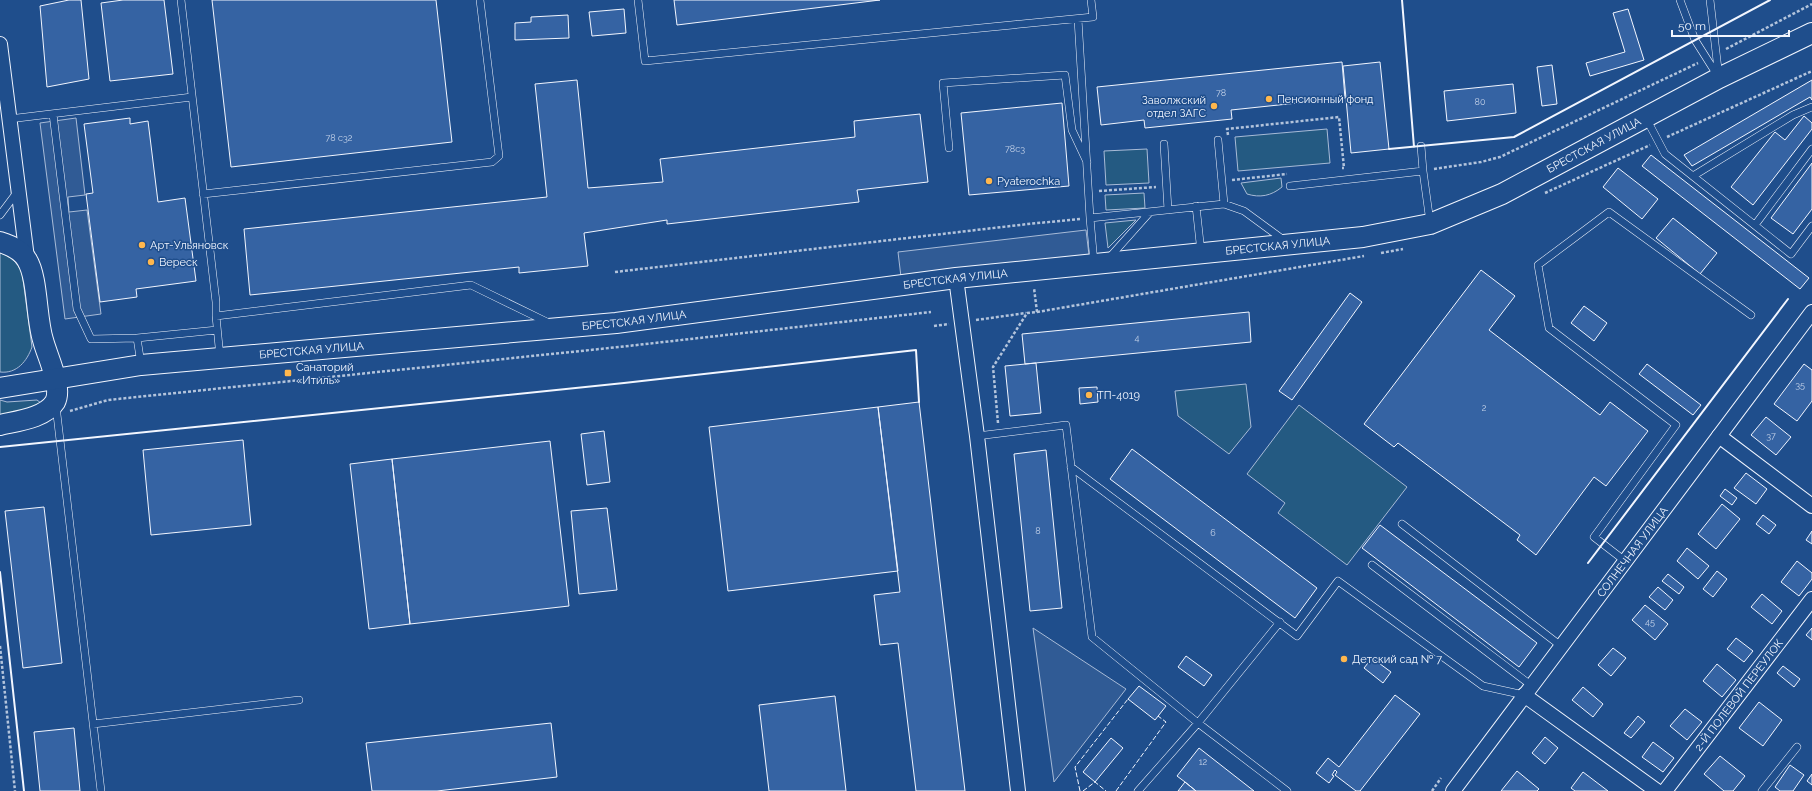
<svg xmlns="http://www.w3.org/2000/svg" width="1812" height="791" font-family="Raleway,sans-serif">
<rect width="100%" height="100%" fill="#1f4e8c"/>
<!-- green -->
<path fill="#245a82" stroke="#a8bbd7" d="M1327 129 1330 163 1238 171 1235 137Z
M1147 149 1149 183 1106 185 1104 151Z
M1281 178 1282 187C1271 196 1260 198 1247 194L1241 183Z
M1144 193 1145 208 1106 210 1105 195Z
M1136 220 1108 248 1105 223Z
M0 253C11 256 17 263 22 272L32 347C27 361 17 374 0 372Z
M1246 384 1251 427 1229 454 1178 416 1175 391Z
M0 400 7 402 37 400 41 403V405L0 416Z
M1299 405 1407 487 1347 565 1278 513 1285 503 1247 474Z"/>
<!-- parking -->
<path fill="#305b95" stroke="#a8bbd7" d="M76 118 85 195 68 197 69 212 87 210 101 314 65 319 40 123Z
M1086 230 1089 255 901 277 898 252Z
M1033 628 1126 689 1054 782Z"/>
<!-- building -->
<path fill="#3563a3" stroke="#f2f6ff" d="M69 0H81L89 79 47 87 40 6Z
M123 0H164L173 74 110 81 101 3Z
M212 0H436L452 142 231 167Z
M674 0H880L677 25Z
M624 9 626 33 592 36 589 12Z
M1628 9 1644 60 1590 76 1586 63 1625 52 1613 13Z
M568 15 569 38 515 40V23L531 22V17Z
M1342 62 1345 98 1231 110 1232 119 1145 128 1144 120 1101 125 1097 87Z
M1380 62 1389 149 1351 153 1343 66Z
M1552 65 1557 104 1542 106 1537 67Z
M577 80 588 188 663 182 660 159 855 137 854 121 920 114 928 182 857 190 859 202 667 224V220L584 233 588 266 519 273V267L250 295 244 229 547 197 535 84Z
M1812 80V100L1810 97 1692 166 1684 155Z
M1513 84 1516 113 1447 121 1444 91Z
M1062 103 1069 186 969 195 961 113Z
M1804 116 1812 123V129L1753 205 1731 187 1775 132 1785 140Z
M130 118V124L148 121 158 202 185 198 196 281 136 289 137 297 100 302 86 194 93 193 84 124Z
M1651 155 1809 278 1800 289 1642 166Z
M1812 163V209L1793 234 1771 218Z
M1618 168 1658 199 1642 219 1603 187Z
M1673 218 1717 253 1700 274 1656 238Z
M1481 270 1515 296 1489 330 1600 415 1610 402 1648 431 1606 486 1594 477 1536 555 1517 540 1520 535 1398 443 1394 447 1364 424Z
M1350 293 1362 302 1292 400 1279 391Z
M1584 306 1607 323 1594 341 1571 323Z
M1249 312 1251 342 1025 364 1022 334Z
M1036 363 1041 413 1010 416 1005 366Z
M1647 364 1701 405 1693 415 1639 374Z
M1804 364 1812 370V401L1797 421 1774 404Z
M1097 387 1098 402 1080 404 1079 388Z
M919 402 943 607 965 791H916L898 643 880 645 874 595 900 592 878 407Z
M878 407 898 571 728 591 709 427Z
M1766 417 1791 437 1776 455 1751 435Z
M604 431 610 482 587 485 581 434Z
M243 440 251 525 151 535 143 450Z
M550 441 569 606 410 624 392 459Z
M1132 449 1317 588 1295 618 1110 479Z
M1046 450 1062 608 1030 611 1014 454Z
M392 459 410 624 369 629 350 464Z
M1746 473 1767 489 1756 504 1734 488Z
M1725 489 1737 498 1732 505 1720 496Z
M1722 504 1740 519 1716 549 1698 534Z
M44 507 62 663 23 668 5 511Z
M607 508 617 590 579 594 571 511Z
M1763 515 1776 525 1769 534 1756 524Z
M1380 525 1537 643 1519 667 1362 548Z
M1812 531V544L1806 540Z
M1687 548 1709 566 1698 579 1677 561Z
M1797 561 1812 573V579L1799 596 1781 582Z
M1717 571 1727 579 1713 597 1703 589Z
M1668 574 1684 587 1679 594 1662 581Z
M1658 587 1673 600 1665 610 1649 597Z
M1762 594 1782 611 1772 624 1751 607Z
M1645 605 1668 624 1655 640 1632 620Z
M1812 628V640L1806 635Z
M1736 638 1753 651 1744 662 1727 649Z
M1613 648 1626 658 1611 676 1598 665Z
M1186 656 1212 675 1204 686 1178 667Z
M1372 658 1391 672 1383 683 1364 668Z
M1717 664 1736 680 1722 697 1703 681Z
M1783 666 1800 679 1794 687 1777 673Z
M1139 686 1166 706 1155 720 1128 699Z
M1583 687 1603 704 1593 717 1572 700Z
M1395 695 1420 714 1360 791H1356L1335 775 1337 772 1335 770 1332 775 1334 776 1329 783 1316 773 1328 758 1339 767Z
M835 696 846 791H769L759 705Z
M1759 702 1782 720 1763 746 1739 728Z
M1685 709 1702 722 1687 740 1670 726Z
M1638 716 1645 722 1631 738 1624 733Z
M551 723 557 777 437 791H372L366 743Z
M74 728 80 791H40L34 732Z
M1545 737 1558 748 1545 764 1532 753Z
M1111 738 1123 748 1095 782 1083 772Z
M1653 742 1674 758 1663 772 1642 757Z
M1199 748 1254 791H1196L1185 782 1177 776Z
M1720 756 1745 776 1733 791H1724L1704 774Z
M1790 765 1804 775 1793 791H1780L1775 787Z
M1517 771 1539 789 1537 791H1501Z
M1583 772 1608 791H1575L1571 788Z
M1812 774V785L1807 781Z
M1185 782 1196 791H1178Z"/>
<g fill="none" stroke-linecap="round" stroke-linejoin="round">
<defs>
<path id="lane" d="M181 0 216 302V316L220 357
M638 0 645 61 1093 17 1091 0
M1680 0 1695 40 1719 78 1710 0
M1078 19 1090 218 1094 263
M53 114 77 309 91 339 137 338 141 364
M1646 118 1665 154 1791 254 1812 226
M9 119 192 97
M1218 140 1224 204
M1164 144 1168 210
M1421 146 1423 171
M949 148 943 83 1065 75 1072 130 1087 162
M1693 176 1793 115 1812 107
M1290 186 1423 171 1430 222
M203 194 492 162 499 156 480 0
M1196 206 1201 252
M0 215 18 191
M1090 218 1224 204 1244 211 1285 241
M1755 225 1812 149
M1109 258 1150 212
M216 316 471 285 549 323
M137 338 217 330
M56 406 101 791
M977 436 1066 425 1092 637 1198 723 1287 791
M1071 467 1297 636 1338 581 1483 686 1524 695
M1402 524 1561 646
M1625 561 1594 537 1676 425 1549 328 1538 265 1609 212 1751 315
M1372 565 1532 686
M93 724 299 700
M1138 791 1198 723 1280 622
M1762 791 1797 747"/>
<g id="street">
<path d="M0 44 27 258"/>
<path d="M956 278 977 436 1018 791"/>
<path d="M1719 436 1812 506"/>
<path d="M1524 695 1657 791"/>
<path id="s1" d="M1453 791 1812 312"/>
<path id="s2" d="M1665 791 1812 599"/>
</g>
<g id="secondary">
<path d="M0 242C10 245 22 251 27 260 38 278 36 318 43 340 47 356 63 387 55 402 45 418 17 421 0 425"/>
<path id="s3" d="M0 388 141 365 616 323 956 278 1363 237 1430 224 1502 194 1719 78 1812 33"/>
</g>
</defs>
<!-- lane casing -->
<use href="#lane" stroke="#f2f6ff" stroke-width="8"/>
<!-- street casing -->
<use href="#street" stroke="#f2f6ff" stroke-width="16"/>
<!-- secondary casing -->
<use href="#secondary" stroke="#f2f6ff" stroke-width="22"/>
<!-- path -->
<path stroke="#b3c4dc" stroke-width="2.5" stroke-dasharray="3 2" stroke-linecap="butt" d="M1726 49 1812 4
M1228 135 1227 129 1339 117 1344 168H1342
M1667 137 1812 71
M1434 169 1481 162 1500 157 1698 63
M1232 180 1287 174
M1099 191 1156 187
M1545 193 1650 145
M1381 253 1403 249
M615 272 1028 224 1080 219
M1037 312 1364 256
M976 320 1026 313
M934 326 949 324
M70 411 108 400 619 347 931 312
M998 423 993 367 1027 313 1037 312 1034 288
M0 646 15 791
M1432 791 1441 778"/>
<!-- lane -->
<use href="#lane" stroke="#1f4e8c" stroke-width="7"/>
<!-- street -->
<use href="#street" stroke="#1f4e8c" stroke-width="14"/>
<!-- secondary -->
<use href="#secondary" stroke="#1f4e8c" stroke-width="20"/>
<!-- fence -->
<path stroke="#f2f6ff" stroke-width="1" stroke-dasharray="5 2" stroke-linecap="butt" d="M1080 791 1075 767 1128 699
M1083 791 1095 782 1106 791
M1116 791 1166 722 1158 716"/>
<!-- wall -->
<path stroke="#f2f6ff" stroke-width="2" d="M1402 0 1414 147
M1389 149 1514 137 1770 0
M0 447 624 383 916 350 919 402
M1588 563 1788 299
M0 572 24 791"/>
</g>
<!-- markers -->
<g fill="#ffb74d" stroke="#1f4e8c" stroke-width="1.5">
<circle cx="1269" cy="99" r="4"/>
<circle cx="1214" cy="106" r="4"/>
<circle cx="989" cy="181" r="4"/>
<circle cx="142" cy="245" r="4"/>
<circle cx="151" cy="262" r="4"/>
<rect x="284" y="369" width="8" height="8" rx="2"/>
<circle cx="1089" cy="395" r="4"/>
<circle cx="1344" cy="659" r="4"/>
</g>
<g text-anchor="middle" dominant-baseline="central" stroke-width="3" stroke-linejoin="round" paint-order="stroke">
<!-- number labels -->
<g font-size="9" fill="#c3d1e8">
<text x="1221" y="93">78</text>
<text x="1480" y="102">80</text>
<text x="339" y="138">78 с32</text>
<text x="1015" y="149">78с3</text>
<text x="1137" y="338">4</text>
<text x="1800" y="385">35</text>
<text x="1484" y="408">2</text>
<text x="1771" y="436">37</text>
<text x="1038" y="531">8</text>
<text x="1213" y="533">6</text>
<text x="1650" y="622">45</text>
<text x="1203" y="762">12</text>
</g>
<!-- poi labels -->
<g font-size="11" fill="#f2f6ff" stroke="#1f4e8c" text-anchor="start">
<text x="1277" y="99">Пенсионный фонд</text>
<text x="1206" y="100" text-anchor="end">Заволжский<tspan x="1206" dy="13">отдел ЗАГС</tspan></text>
<text x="997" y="181">Pyaterochka</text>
<text x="150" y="245">Арт-Ульяновск</text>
<text x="159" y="262">Вереск</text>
<text x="296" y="367">Санаторий<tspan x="296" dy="13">«Итиль»</tspan></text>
<text x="1097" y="395">ТП-4019</text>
<text x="1352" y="659">Детский сад № 7</text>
</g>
<!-- street labels -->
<g font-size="11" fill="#f2f6ff" stroke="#1f4e8c">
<text stroke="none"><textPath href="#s3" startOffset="1622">БРЕСТСКАЯ УЛИЦА</textPath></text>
<text stroke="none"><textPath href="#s3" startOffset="1286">БРЕСТСКАЯ УЛИЦА</textPath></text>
<text stroke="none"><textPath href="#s3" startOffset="962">БРЕСТСКАЯ УЛИЦА</textPath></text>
<text stroke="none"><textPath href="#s3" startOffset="638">БРЕСТСКАЯ УЛИЦА</textPath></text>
<text stroke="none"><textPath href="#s3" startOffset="314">БРЕСТСКАЯ УЛИЦА</textPath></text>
<text stroke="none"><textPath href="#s1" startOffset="299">СОЛНЕЧНАЯ УЛИЦА</textPath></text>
<text stroke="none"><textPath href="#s2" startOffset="121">2-Й ПОЛЕВОЙ ПЕРЕУЛОК</textPath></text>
</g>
</g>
<!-- scale -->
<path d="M1672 30v6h117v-6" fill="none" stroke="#f2f6ff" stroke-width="2"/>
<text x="1678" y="30" font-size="12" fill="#f2f6ff" stroke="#1f4e8c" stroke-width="3" paint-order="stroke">50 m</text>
</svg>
